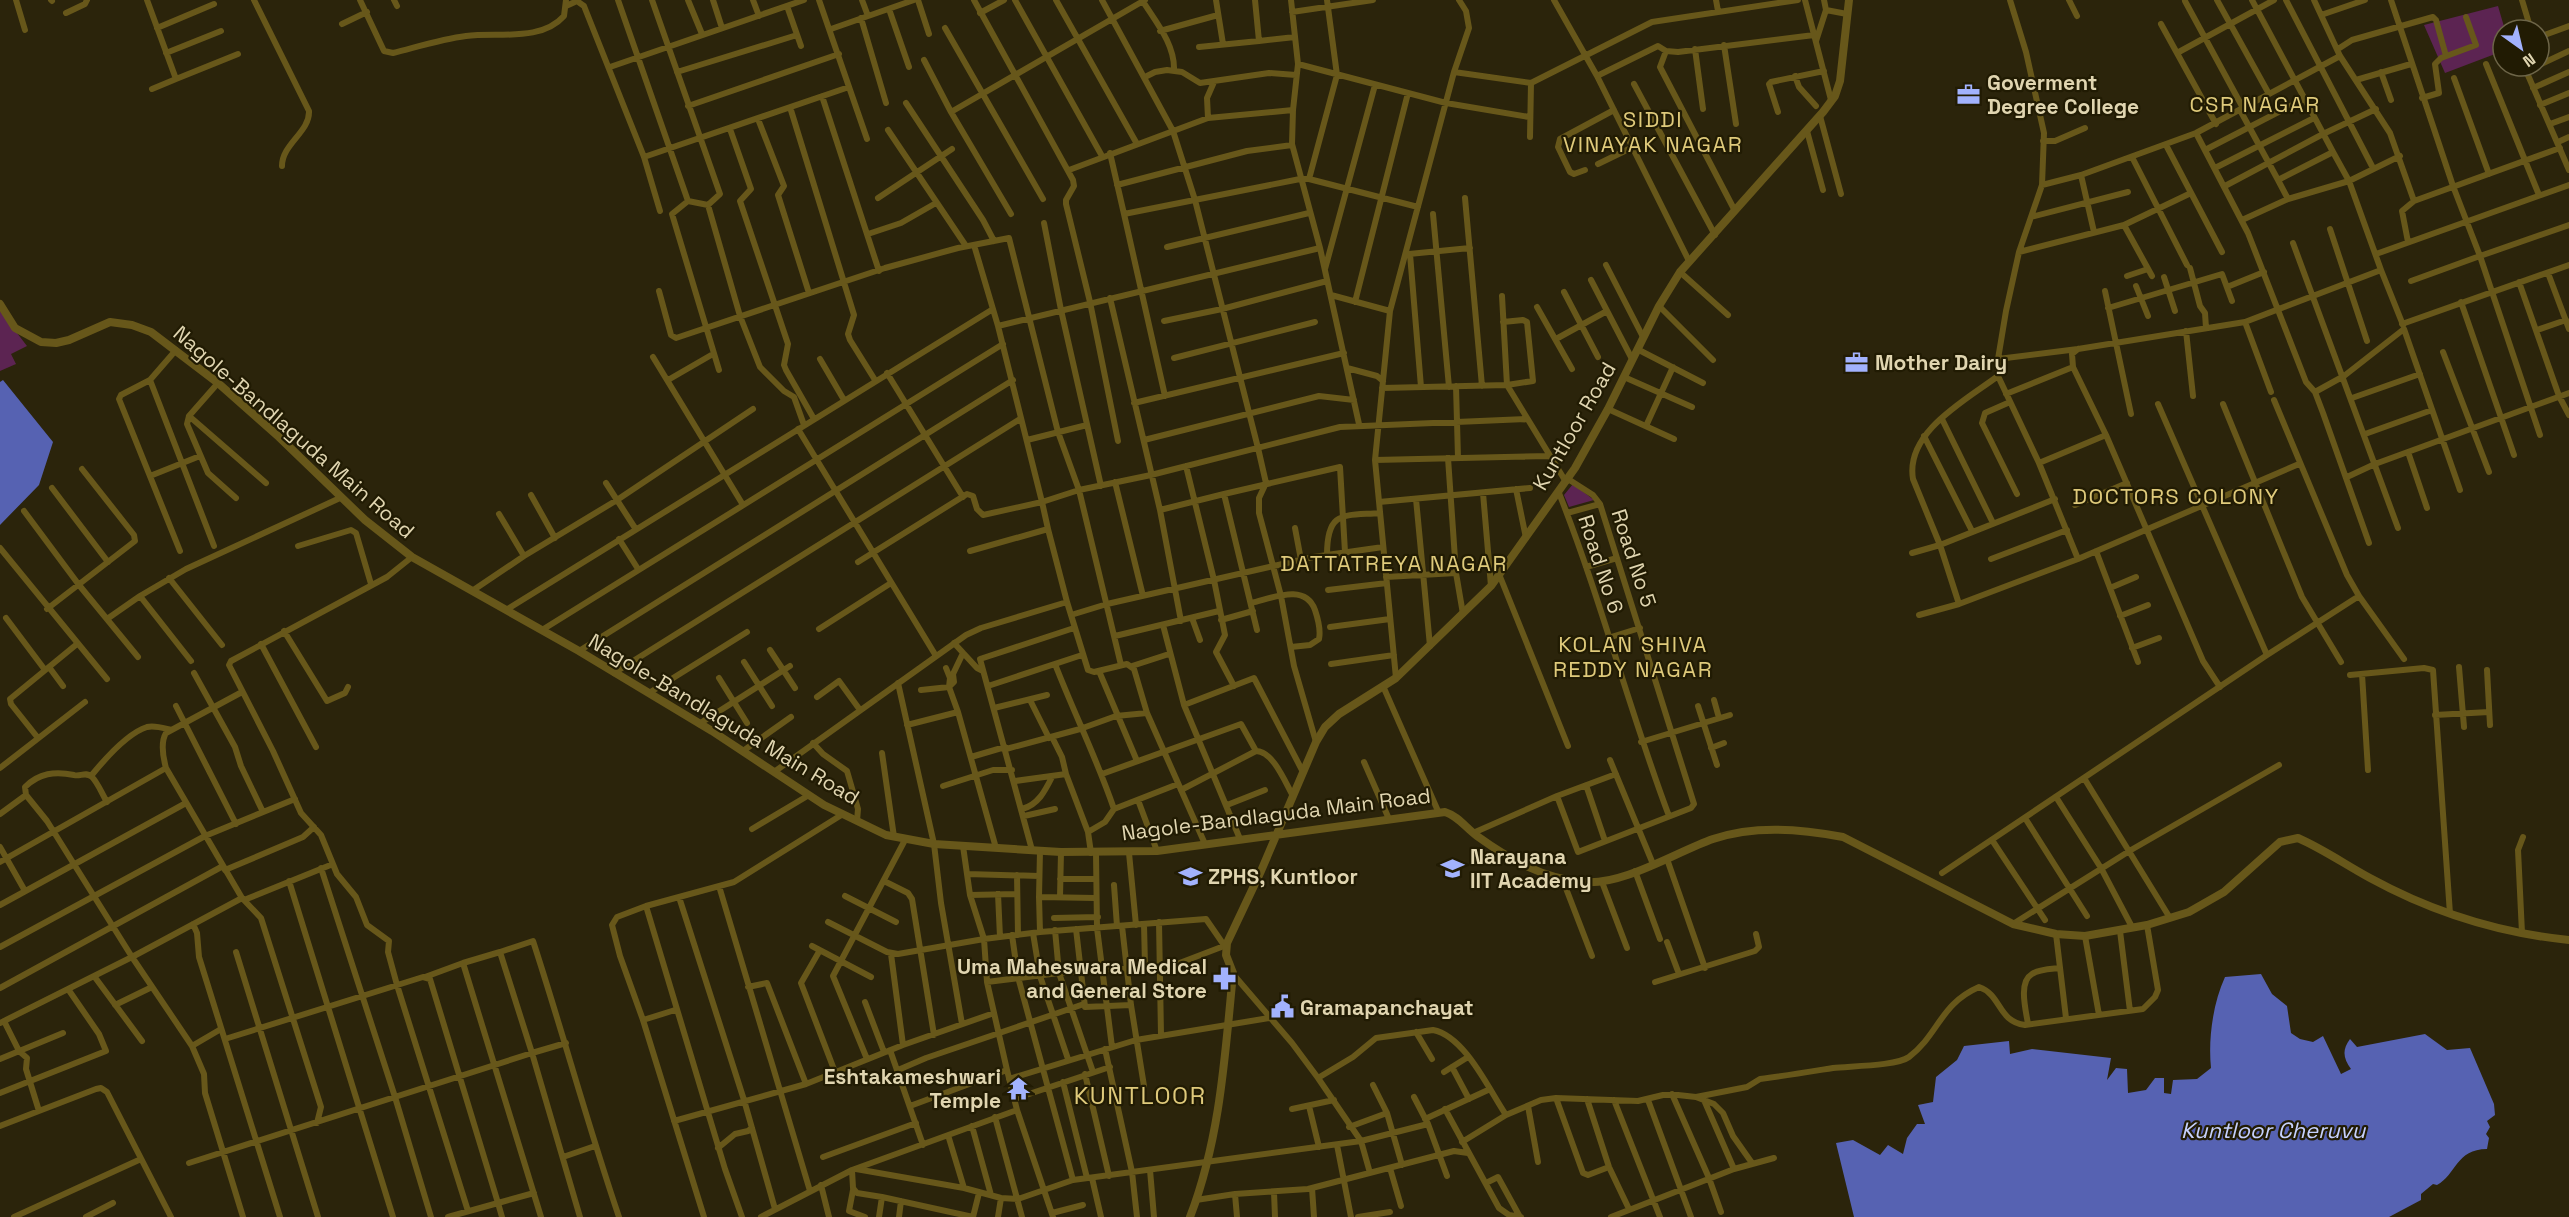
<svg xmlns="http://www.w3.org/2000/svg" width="2569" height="1217" font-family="'Space Grotesk',sans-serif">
<rect width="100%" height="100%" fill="#2b240b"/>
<!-- green -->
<path fill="#5c2452" d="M2498 6 2505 30H2503V51L2445 73 2424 25Z
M0 311 27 346 11 354 16 364 0 371Z
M1573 484 1594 500 1569 507 1564 495Z"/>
<!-- water -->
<path fill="#5662b2" d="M3 380 53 442 39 485 0 525V382Z
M2261 974 2272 994 2287 1006 2291 1033 2300 1039 2313 1042 2323 1036 2341 1074 2351 1069C2343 1058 2342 1050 2350 1039L2357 1047 2425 1034 2447 1050 2470 1048 2494 1104 2495 1115 2487 1121 2490 1127 2486 1134 2489 1138 2487 1149C2456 1149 2456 1175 2437 1185L2433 1184 2421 1194V1200L2389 1217H1854L1836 1143 1853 1140 1880 1155 1888 1145 1903 1154 1907 1138 1917 1124H1925L1918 1105 1933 1102 1936 1077 1957 1060 1964 1046 2009 1041 2010 1054 2032 1049 2111 1058 2107 1080 2116 1068 2127 1069 2128 1093 2146 1090 2155 1078H2164V1093L2171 1094 2173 1080 2197 1079 2211 1068C2208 1039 2213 1003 2225 977Z"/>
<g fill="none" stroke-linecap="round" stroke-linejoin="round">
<!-- street -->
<path stroke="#67571a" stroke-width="6" d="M16 0 25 30
M51 0 52 1
M147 0 176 79 152 89
M254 0 309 111C310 132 282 144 282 166
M360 0 384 51 393 53C417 47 442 39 466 36 498 32 541 42 564 16L566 0
M394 0 397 6
M618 0 688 201
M652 0 720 194 708 205 740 316 760 367 784 391 794 397 804 425
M688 0 702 34
M713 0 722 28
M753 0 759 16
M819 0 867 139
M862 0 868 16
M918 0 929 34
M974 0 1073 180 1074 186 1066 200V204L1090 302 1118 441
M1015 0 1102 156
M1056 0 1137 144
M1102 0 1173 131 1195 200 1258 448 1266 483 1259 498V513L1281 596 1294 666 1316 742
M1142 0C1155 21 1175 44 1174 70
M1216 0 1223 44
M1255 0 1259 41 1295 37
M1291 0 1298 64 1293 110 1292 144 1320 248 1359 424
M1554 0 1597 76 1689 261
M1716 0 1718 11
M1805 0 1831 100
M1824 0 1826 10 1847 14
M2010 0 2026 52 2044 133 2042 185 2019 252 2006 311 1998 359V376L2039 463 2106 435
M2069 0 2077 16
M2217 0 2269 94
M2286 0 2373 168
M2314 0 2340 56 2390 133 2414 201 2560 148
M2391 0 2453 186 2480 256 2569 225
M2522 0 2531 30
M2185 1 2243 108
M566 6 577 1 584 6 644 157 660 211
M787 6 801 46
M889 9 909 67
M1292 12 1373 0
M66 13 85 4 87 0
M980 13 1004 0
M2321 15 2365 0
M861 18 886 103
M342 24 367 12
M2161 24 2216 124
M157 28 214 4
M945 28 1043 199
M831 29 914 0
M1160 31 1218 15
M2539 37 2569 26
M1816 41 1826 10
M1724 45 1736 124
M1199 47 1259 41
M1695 49 1703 109
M2338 49 2352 40 2433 17 2436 20 2446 56
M1666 51 1660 67 1735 211
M166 53 221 31
M2177 53 2274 0
M924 60 951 112 1011 214
M1298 64 1446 103 1529 117
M2486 64 2539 195
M2539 65 2569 51
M2524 66 2569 170
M610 67 804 0
M677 72 797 35
M1454 72 1531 83 1652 22 1798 0
M2381 72 2391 100
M1597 76 1658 46 1666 51 1678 52 1814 35
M1795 76 1799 87 1816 106
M1145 77 1155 72 1167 70 1182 72 1200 83 1269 73 1296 75
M2454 78 2489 174
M176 79 238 54
M2356 80 2411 64
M1634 84 1715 235
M2533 88 2569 72
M822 96 879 271
M2422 98 2439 93 2435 64 2441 58 2476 45 2466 17
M906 103 983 220 994 241
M2540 105 2569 93
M688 106 839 54
M790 107 854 315 848 334 850 340 875 380
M2240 110 2278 180 2333 152 2252 0
M951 112 1145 0
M1778 112 1769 84 1771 82 1824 71
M1820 116 1841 194
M1208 118 1207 98 1214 82
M758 119 784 186 778 195 809 293
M2550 124 2569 117
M730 129 751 189 740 201 788 344 784 365 786 370 814 419
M888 130 966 246
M1807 131 1823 190
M2196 133 2248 233 2306 382 2315 392 2323 413 2369 543
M1530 137 1531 83
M2043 141H2055L2085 128
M2558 142 2569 137
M2166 145 2222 252
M2205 150 2304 99
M1110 153 1124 214
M644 157 849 87
M2132 157 2187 265
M1598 164 1633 147
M2215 168 2314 118
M1069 170 1208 118 1293 110
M1585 170 1574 174 1570 172 1558 147 1560 139 1614 110
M2081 175 2094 232
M1309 179 1337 75 1327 0
M2278 180 2288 199
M1117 185 1247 151 1292 145
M2042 185 2081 175 2196 133 2340 56
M2225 186 2323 134 2376 109
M878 198 952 149
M1465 198 1482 386
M688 201 672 214 719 370
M688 201 708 205
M1433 214 1449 387
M2031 217 2128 192
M2242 220 2288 199 2349 181 2400 156
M1044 223 1061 310 1101 486
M2124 225 2152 276
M2330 229 2367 341
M868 234 901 223 936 203
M2408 242 2402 211 2414 201
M2293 243 2398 528
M1167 247 1309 213
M2019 252 2124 225 2191 193
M1409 254 1470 248
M1410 254 1421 387
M2376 254 2569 185
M1606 265 1643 337
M2190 268 2200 306 2205 313 2206 328
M1325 269 1375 85
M2381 270 2403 325
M1680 272 1728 315
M2548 273 2569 329
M2127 276 2148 269
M2164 277 2175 311
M1591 280 1632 359
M2411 281 2480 256 2540 435
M2519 282 2559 396 2569 415
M2136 286 2148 316
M2227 287 2264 272
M659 291 671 335 676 338 885 268 958 248 1009 238 1058 432 1079 490 1121 665
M2105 291 2131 414
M1564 292 1598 357
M1331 295 1390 311
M1502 296 1507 385 1566 482
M1110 298 1160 510 1181 621
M1355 302 1408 93
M2461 302 2514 455
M1659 306 1713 360
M1537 307 1572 369
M2108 308 2222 274 2232 301
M1164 321 1222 309 1327 281
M2402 324 2569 265
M998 326 1320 248
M2537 330 2566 320
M2186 331 2193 396
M1556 339 1607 311
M1637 349 1703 383
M2078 349 2072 354 2073 367 2106 435 2203 661 2220 687
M176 350 150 380 121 395 119 399 180 551
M2443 352 2489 472
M653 357 743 505
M1174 358 1315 322
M820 359 844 400
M1998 359 2078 349 2245 322
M1347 368 1377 376 1383 381
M887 373 963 497
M1624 377 1692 407
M150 380 214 546
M668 380 713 354
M218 383 189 416 187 424 208 473 236 498
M1456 386 1458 458
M1382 388 1507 385 1533 381 1527 322 1523 320 1503 322
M2271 392 2245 322 2381 270 2349 181 2333 152
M2315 392 2344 376 2404 329 2460 490
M2006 394 2073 367
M1165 396 1124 214 1300 179H1309L1418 207
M2352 398 2420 374
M2274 400 2347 575 2359 596 2404 659
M2010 402 1985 413 1982 423 2017 494
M1134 403 1344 353
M2158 404 2267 655
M2223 404 2302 597 2341 662
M1608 409 1674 439
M189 416 266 483
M1942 419 1993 523
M1646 426 1673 367
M798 429 936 656
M2365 434 2432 410
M1924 436 1972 531
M1027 440 1087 425
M1144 440 1319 396 1354 400
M2408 452 2427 508
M1448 458 1456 573 1463 614
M1375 460 1550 456
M2039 463 2078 559
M1186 466 1214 580 1225 635 1216 652 1234 686
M150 476 200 456
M2347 477 2375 464 2569 393
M1115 482 1143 596
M606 483 635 528
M52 488 108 562
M1516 489 1526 538
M1483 493 1491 586
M1559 493C1601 599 1629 710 1669 816
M531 495 555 538
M1416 499 1430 646
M1379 502 1530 488
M2075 505 2127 483
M1160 510 1224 494
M24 511 79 585 138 657
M1567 513 1600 504
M499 514 524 556
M1295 528 1301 560
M1048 529 1042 502 1079 490 1151 475 1340 427 1527 419
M619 539 638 569
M298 546 351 530 356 533 371 584
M0 548 107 679
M970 551 1048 529 1067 602
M2096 551 2138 662
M1912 553 1940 545 2055 499
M1327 555C1327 510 1343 516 1380 513
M412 557 387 577 231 661 229 665 273 751 301 813 321 835 337 874 356 897 367 925 389 941 388 952 397 985 468 1211
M1991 559 2067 530
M858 562 967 494 973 496 977 509 983 515 1042 502 998 326 974 245
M1586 567 1617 558
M1499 574 1568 746
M1386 577 1456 573
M169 578 222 645
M2110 588 2136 577
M1328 590 1387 583
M472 591 524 556 617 500 753 409
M140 596 191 661
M1251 603C1273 598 1305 583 1315 610 1318 619 1321 630 1319 639L1310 645 1291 647
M1959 604 1940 545 1913 479C1905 432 1966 400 1998 376
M47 609 135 541 134 535 82 469
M506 610 993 309
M1071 615 1107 604 1313 557 1383 547
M1919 615 1959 604 2078 559 2299 464
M2120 616 2148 605
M6 618 45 670
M1192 618 1200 640
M107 619 140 596 186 569 340 498
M1221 620 1253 611
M1163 625 1184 705 1240 839
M1330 627 1390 619
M819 629 891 583
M542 630 1003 344
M1257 630 1224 494 1340 467 1345 552
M284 631 327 701 345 693 348 687
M1115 636 1219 611
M1608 638 1640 628
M954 643 977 668 983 671
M261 644 316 747
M2132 648 2159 638
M770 650 795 688
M579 651 1013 380
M744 662 772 706
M1055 664C1074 713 1097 759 1114 809L1105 822 1088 832 1091 853
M1331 664 1394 655
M1132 666 1169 654
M49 667 63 686
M2459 667 2464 727
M946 668 950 678 949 687 958 712 996 848
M2487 670 2490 725
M1099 671 1137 761
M194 673 235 747 241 766 263 812
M614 673 1020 419
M2362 674 2368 770
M2350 675 2424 668 2433 670 2450 914
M719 678 747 723
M1396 678 1375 460 1390 311 1454 72 1469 28 1466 11 1459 0
M898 683 934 844 941 903 962 1024
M988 686 1082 655
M1383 686 1438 811
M921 690 949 687 954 682 953 674 963 653
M242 692 166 733C160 743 163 757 166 768L242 898 261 918 321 1107 317 1123
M649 693 747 632
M817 697 839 681 860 710
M1030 700 1049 738
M1714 700 1719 718
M1184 705 1254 678 1303 772
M176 706 236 824
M1698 706 1717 765
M994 708 1047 695
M2435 715 2489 712
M699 724 790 666
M907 725 958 712
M1052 737 1062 757 1066 774
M38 738 11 704 10 699 77 644
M1641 742 1730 715
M813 743 823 754 847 771 858 809 857 821
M1711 748 1724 743
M1006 749 1080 729 1116 716 1147 713
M743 751 791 717
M882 753 894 837
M971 757 1005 747
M1610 760 1653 864
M1364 762 1389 819
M0 768 85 702
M774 772 966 635 981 628 1067 602 1088 670 1094 672 1127 664 1134 669 1147 713 1205 844
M1102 774 1241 724 1256 751
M91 776C104 760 128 733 147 727 155 725 163 728 171 730
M2084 778 2170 918
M1015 781 1066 774 1088 832
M1586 785 1605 841
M943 786 993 770H1012
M1181 790 1256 751C1273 751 1285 782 1293 796
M26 795 25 787C39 773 55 771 74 775 80 777 86 771 92 777 98 783 102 794 107 802
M1557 796 1578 852 1691 808 1694 804 1600 504 1593 495 1568 479
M2056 797 2101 868 2132 927
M1138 800 1157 851
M1227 805 1265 790
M1022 809C1038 805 1045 791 1052 777
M1114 809 1178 784
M0 814 26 795 47 821 132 957 192 1046 204 1074 205 1093 243 1217
M1024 816 1055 809
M2025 818 2087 916
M752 829 809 795
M1473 833 1557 796 1616 774
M1992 840 2045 920
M963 846 970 895 984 939 987 982 1007 1070 1017 1110 1053 1217
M0 847 25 891
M1032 850 980 659 1074 628
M1040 851 1039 897 1040 932
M1096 853 1097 928 1112 1047
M1129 853 1136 925
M1667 859 1705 968
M0 862 166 768
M321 868 395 1097 431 1217
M225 870 303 837 314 827
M1635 871 1660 939
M1942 873 2267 655 2359 596
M967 874 1039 876
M1017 875 1018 935
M1562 878 1592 956
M1060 879H1094
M289 881 393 1217
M884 881 908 893 912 899 934 1035
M1602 882 1627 948
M1114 885 1117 926
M719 886 810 1191
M998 894 1000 937
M970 895 1017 894
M845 896 896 922
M679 897 744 1100 775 1209
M1039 897 1095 898
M1060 897 1061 852
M244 900 333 864
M0 905 186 803
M646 906 725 1169 742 1217
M1054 918 1098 917
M828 922 887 952 898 954 984 939 1040 932 1206 919 1226 948
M1159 922 1161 1035
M193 924 197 933 199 957 280 1217
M1144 924 1145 966
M2013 924 2131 850 2279 765
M1122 926 1131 1005 1144 1086
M1076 929 1085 1007 1131 1005
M1055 930 1059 973 1093 1072
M2120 931 2130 1011
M1033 933 1040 976 1068 1059
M2522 933 2518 850 2523 837
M2056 934 2066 1018
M1012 935 1018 977 1073 1180
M2085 936 2099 1015
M1667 942 1679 974
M812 946 871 977
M0 947 205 836 295 799
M820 950 801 983 835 1072
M236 952 318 1217
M500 952 533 941C563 1033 588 1126 619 1217
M891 954 903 1045 994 1013
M1233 974 1292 1043 1318 1078 1361 1141 1370 1173
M94 976 142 1041
M425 977 463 963
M987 982 1059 973 1177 964 1224 946
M1655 982 1755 951 1759 947 1756 934
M748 987 767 983 806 1084
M0 988 223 866
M865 1002 884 1052
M115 1005 152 987
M643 1020 675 1010
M4 1021 19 1051 27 1058 26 1069 39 1111
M0 1023 132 957 242 898
M2028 1024C2026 1011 2018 982 2032 974 2039 969 2051 969 2060 968
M1416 1032 1432 1059
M225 1039 423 977 430 979 498 1203 448 1217
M192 1046 221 1029
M1105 1049 1132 1172 1137 1217
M890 1050 923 1145
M0 1059 63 1033
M867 1059 833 976 905 840
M1452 1067 1469 1099
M898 1070 926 1058 1084 1004
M1444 1072 1468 1057
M1085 1074 1109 1176
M1318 1078 1353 1057 1376 1038 1433 1030C1465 1036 1489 1090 1506 1115
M1009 1079 1136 1040 1269 1018
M1063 1082 1087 1178
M1373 1085 1387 1113 1402 1165
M0 1093 106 1051 99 1034 68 989
M1672 1094 1709 1178 1721 1212
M1414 1097 1428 1124 1447 1176
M1696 1097 1747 1087 1760 1079C1784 1076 1808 1072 1833 1068 1850 1066 1897 1066 1909 1057 1939 1034 1940 1004 1979 987 2002 995 1997 1021 2025 1025L2143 1009 2155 997 2158 990 2147 925
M1556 1098 1583 1173 1588 1175 1609 1167
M1014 1099 1110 1067
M1587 1099 1609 1167 1629 1209
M1614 1100 1660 1217
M1648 1100 1691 1217
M1704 1100 1734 1169
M910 1106 1007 1070
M1309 1106 1319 1147
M1528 1106 1538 1162
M1292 1109 1334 1100
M1445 1109 1499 1208 1509 1215 1521 1217
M995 1117 1022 1217
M1425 1119 1488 1090
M674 1121 806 1084 903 1045
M0 1126 96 1089 101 1088 107 1092 171 1217
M972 1126 991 1195
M1349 1127 1387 1113
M948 1135 964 1188
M1462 1142 1506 1115 1541 1100 1556 1098 1638 1101 1663 1095H1678L1696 1097 1714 1104 1723 1113 1733 1136 1752 1163
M1337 1145 1351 1217
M718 1148 735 1134 748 1131 752 1128
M563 1157 595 1146
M823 1157 916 1123
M189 1163 532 1053 580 1217
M1390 1168 1401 1206
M856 1169 964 1188 1001 1198 1018 1199 1073 1180 1361 1141 1428 1124
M852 1170 853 1188 857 1193 882 1197 973 1217
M1150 1170 1154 1217
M1092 1178 1101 1217
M1486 1183 1498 1177 1520 1217
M821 1185 829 1217
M1312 1188 1314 1217
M853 1190 849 1211 865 1217
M1274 1192 1275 1217
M1235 1194 1237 1217
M1196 1200 1235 1194 1308 1189 1454 1151 1468 1153
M1052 1213 1083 1205
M14 1217 141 1159
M86 1217 113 1203
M502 1217 498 1203 534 1193
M541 1217 463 963 500 952 532 1053 566 1043
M704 1217 643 1020 620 956 612 925 617 917 646 906 734 882 843 814
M761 1217 852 1170 1017 1110
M879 1217 882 1197
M899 1217 901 1201
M973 1217 979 1193
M998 1217 1001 1198
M1358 1217 1390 1212
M1611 1217 1734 1169 1774 1158"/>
<!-- secondary -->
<path stroke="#67571a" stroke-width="8" d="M0 304 15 328 41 342 56 343 69 340 110 322 132 325 151 332 218 383 279 437 365 520 412 557 579 651 712 731 824 805 853 819 886 835 934 844 1061 852 1157 851 1445 812C1458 816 1466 828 1477 836 1509 859 1543 879 1584 882 1622 886 1676 852 1713 839 1755 825 1800 829 1843 837L2013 924 2056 934 2085 936 2147 925 2189 912 2224 892 2280 842 2298 838C2323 849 2346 865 2370 878 2432 912 2499 933 2569 940
M1190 1217C1220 1139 1225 1056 1233 973L1226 955 1227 943 1261 871 1316 742 1325 727 1339 714 1396 678 1491 586 1575 468 1608 409 1659 306 1680 272 1823 112 1835 96 1840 81 1849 0"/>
</g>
<!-- icons -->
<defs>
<symbol id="office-bare" viewBox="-9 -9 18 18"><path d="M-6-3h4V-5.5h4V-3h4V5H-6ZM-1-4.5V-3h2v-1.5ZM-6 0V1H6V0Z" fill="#a2b2fd" stroke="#211b03" stroke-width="2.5" paint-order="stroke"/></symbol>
<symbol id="university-bare" viewBox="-9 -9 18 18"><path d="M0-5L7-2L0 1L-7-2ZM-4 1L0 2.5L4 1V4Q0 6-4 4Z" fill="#a2b2fd" stroke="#211b03" stroke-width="2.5" paint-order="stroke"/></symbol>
<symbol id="school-bare" viewBox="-9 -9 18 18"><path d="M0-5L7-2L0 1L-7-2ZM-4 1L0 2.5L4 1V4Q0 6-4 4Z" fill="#a2b2fd" stroke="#211b03" stroke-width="2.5" paint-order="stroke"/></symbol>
<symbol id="pharmacy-bare" viewBox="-9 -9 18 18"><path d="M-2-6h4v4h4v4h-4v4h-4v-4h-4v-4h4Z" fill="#a2b2fd" stroke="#211b03" stroke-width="2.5" paint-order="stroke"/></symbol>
<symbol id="civic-bare" viewBox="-9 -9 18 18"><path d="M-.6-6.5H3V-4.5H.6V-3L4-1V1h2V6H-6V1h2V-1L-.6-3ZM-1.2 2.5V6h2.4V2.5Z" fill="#a2b2fd" stroke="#211b03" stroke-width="2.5" paint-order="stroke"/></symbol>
<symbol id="temple-bare" viewBox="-9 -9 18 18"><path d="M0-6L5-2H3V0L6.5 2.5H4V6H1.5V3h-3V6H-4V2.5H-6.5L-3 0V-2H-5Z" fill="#a2b2fd" stroke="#211b03" stroke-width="2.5" paint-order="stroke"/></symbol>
</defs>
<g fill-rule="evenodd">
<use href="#office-bare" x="1952" y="78" width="33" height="33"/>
<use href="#office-bare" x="1840" y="346" width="33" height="33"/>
<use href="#university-bare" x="1436" y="852" width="33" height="33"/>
<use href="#school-bare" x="1174" y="860" width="33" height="33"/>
<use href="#pharmacy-bare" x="1208" y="962" width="33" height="33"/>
<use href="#civic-bare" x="1266" y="990" width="33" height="33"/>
<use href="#temple-bare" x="1002" y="1072" width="33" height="33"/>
</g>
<g text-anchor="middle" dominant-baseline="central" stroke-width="4.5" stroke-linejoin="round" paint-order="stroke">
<!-- poi labels -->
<g font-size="21" font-weight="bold" fill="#e0d5b0" stroke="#211b03" text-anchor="start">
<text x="1987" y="82">Goverment<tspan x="1987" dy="24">Degree College</tspan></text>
<text x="1875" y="362">Mother Dairy</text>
<text x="1470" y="856">Narayana<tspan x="1470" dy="24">IIT Academy</tspan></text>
<text x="1208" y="876">ZPHS, Kuntloor</text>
<text x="1207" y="966" text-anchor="end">Uma Maheswara Medical<tspan x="1207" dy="24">and General Store</tspan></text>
<text x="1300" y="1007">Gramapanchayat</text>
<text x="1001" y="1076" text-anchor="end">Eshtakameshwari<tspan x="1001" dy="24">Temple</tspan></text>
</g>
<!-- street labels -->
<g font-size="21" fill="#e0d5b0" stroke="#211b03">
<text transform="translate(1574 426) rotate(-60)">Kuntloor Road</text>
<text transform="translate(294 432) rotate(41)">Nagole-Bandlaguda Main Road</text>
<text transform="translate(1634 558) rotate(72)">Road No 5</text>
<text transform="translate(1601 564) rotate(72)">Road No 6</text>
<text transform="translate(724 719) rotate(31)">Nagole-Bandlaguda Main Road</text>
<text transform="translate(1276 814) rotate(-7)">Nagole-Bandlaguda Main Road</text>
</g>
<!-- neighbourhood labels -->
<g font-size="22" letter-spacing="1.5" fill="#dfca7b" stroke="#211b03">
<text x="2255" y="104">CSR NAGAR</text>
<text x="1653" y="119">SIDDI<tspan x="1653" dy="25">VINAYAK NAGAR</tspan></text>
<text x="2176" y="496">DOCTORS COLONY</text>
<text x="1394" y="563">DATTATREYA NAGAR</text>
<text x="1633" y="644">KOLAN SHIVA<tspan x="1633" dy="25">REDDY NAGAR</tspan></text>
</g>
<!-- water labels -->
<g font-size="22" font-style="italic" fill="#c6d1fd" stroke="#211b03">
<text x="2273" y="1130">Kuntloor Cheruvu</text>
</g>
<!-- quarter labels -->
<g font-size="24" letter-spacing="1.5" fill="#dfca7b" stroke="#211b03">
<text x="1140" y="1095">KUNTLOOR</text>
</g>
</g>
<!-- north arrow -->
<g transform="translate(2521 48) rotate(146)"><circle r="28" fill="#211b03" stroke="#6d6548" stroke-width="1.5"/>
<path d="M0-4.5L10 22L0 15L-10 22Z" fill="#a2b2fd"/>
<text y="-9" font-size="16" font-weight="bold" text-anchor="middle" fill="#e0d5b0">N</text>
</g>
</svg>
